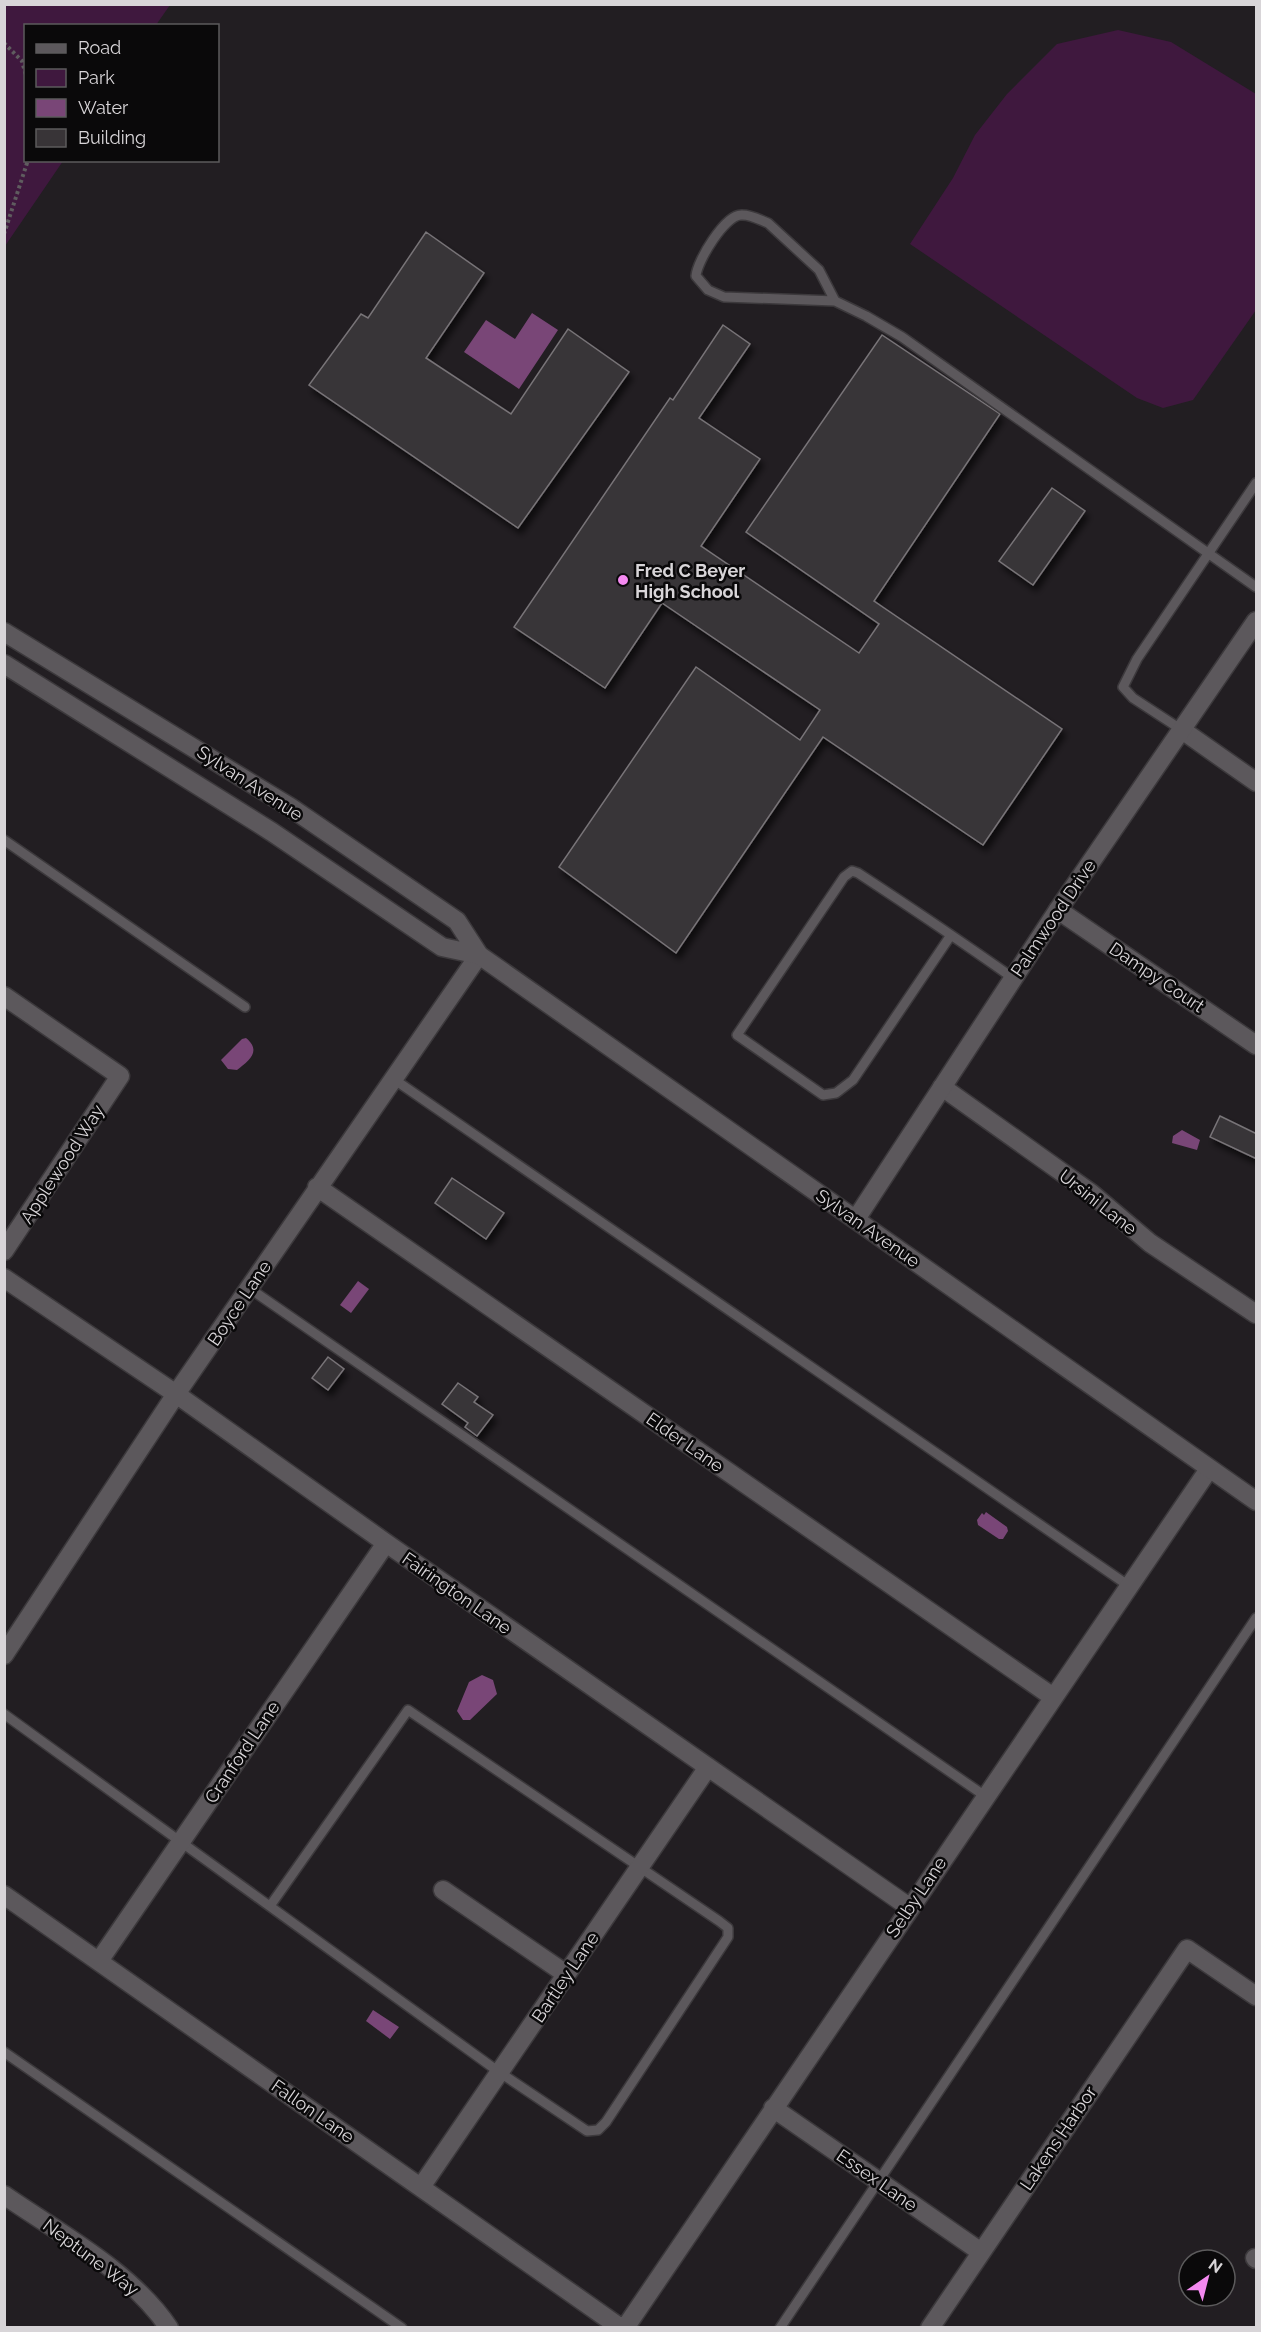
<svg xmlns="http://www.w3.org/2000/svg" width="1261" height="2332" font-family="Raleway,sans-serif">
<defs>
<filter id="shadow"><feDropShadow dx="3.5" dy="6" stdDeviation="3" flood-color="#0009"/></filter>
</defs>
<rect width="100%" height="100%" fill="#221e22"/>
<!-- green -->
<path fill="#3f183e" d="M5 4 170 5 156 25 26 26V160L63 161 5 246Z
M1118 30 1171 42 1256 94V310L1193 400 1163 408 1137 398 910 244 953 178 975 135 1007 94 1057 44Z"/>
<!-- water -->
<path fill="#794677" d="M532 313 558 330 519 389 464 352 486 320 515 339Z
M246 1038C262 1051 249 1061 237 1070L228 1069 221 1060 242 1039Z
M1182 1130 1200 1140 1197 1150 1172 1143 1173 1136Z
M358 1281 369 1289 351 1313 340 1305Z
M986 1512 1007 1527 1008 1531 1003 1539H999L978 1525 977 1520 982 1513 984 1515Z
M482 1675 493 1680 497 1694 470 1720H463L457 1711 469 1682Z
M373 2010 399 2027 390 2039 366 2021Z"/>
<!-- building -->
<path fill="#383437" stroke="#787478" stroke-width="1.5" filter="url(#shadow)" d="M426 232 484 273 426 358 511 414 568 329 629 372 518 528 309 385 361 314 368 318Z
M723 325 750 344 699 418 760 459 701 546 859 653 879 624 746 532 882 335 1000 414 874 601 1062 729 983 845 823 737 676 953 559 867 696 667 800 740 820 710 662 603 605 688 514 627 670 398 673 400Z
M1052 488 1085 511 1033 585 999 561Z
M1220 1116 1257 1134V1159L1210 1137Z
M452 1178 504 1213 486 1239 435 1203Z
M328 1357 344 1369 328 1390 312 1378Z
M458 1383 478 1397 474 1402 493 1415 477 1436 465 1427 468 1423 442 1404Z"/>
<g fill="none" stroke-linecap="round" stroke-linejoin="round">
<defs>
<path id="lane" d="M835 301 819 270 768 223C760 220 750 214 741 215 725 215 697 261 696 276L708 290 724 297 835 301 866 316 902 337 1256 587
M1182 730 1133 698 1123 687 1137 659 1256 483
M4 840 245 1007
M951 935 853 1080 836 1093 823 1095 737 1035 844 877 852 871 858 873C910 907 962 942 1013 978
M395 1080 1129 1586
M249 1288 985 1796
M4 1714 499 2072 587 2131 598 2130 606 2122 728 1937V1928L719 1921 408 1710 270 1906
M4 2052 402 2328
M780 2328 1256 1618"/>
<path id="street" d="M1182 730 1256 782
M1058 910 1256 1045
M4 996 120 1076 4 1251
M942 1087 1091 1193 1150 1243 1256 1314
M317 1187 1053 1697
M4 1278 176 1394 386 1543 909 1907
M4 1655 176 1394 479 955
M443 1890 566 1974
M4 1895 621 2328
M99 1961 386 1543
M773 2108 981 2252
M421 2187 708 1767
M4 2195C59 2233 132 2272 169 2328
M1255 2258 1256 2259
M625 2328 1209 1469
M930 2328 1187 1949 1256 1996"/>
<path id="secondary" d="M4 632 290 807 457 921 479 955 1256 1501
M4 664 272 832 442 947 479 955
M856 1219 1058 910 1256 621"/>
</defs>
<!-- lane casing -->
<use href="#lane" stroke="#3c393c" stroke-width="12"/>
<!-- street casing -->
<use href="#street" stroke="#3c393c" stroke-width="21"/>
<!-- secondary casing -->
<use href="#secondary" stroke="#3c393c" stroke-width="21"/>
<!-- path -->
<path stroke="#5f5c5f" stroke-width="4" stroke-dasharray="3 3" stroke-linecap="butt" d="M4 43 22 61 26 76
M4 234 28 160"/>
<!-- lane -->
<use href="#lane" stroke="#5c585c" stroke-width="9"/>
<!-- street -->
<use href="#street" stroke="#5c585c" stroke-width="18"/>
<!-- secondary -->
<use href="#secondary" stroke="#5c585c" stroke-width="18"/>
</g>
<!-- markers -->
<circle fill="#f489f0" stroke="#0a090a" stroke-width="2" cx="623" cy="580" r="6"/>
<g text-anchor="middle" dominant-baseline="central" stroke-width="5" stroke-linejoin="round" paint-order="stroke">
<!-- poi labels -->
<g font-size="18" font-weight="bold" fill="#d8d5d8" stroke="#0a090a" text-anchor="start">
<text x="635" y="570">Fred C Beyer<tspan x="635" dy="21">High School</tspan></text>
</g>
<!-- street labels -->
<g font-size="18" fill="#d8d5d8" stroke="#0a090a">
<text transform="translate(250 783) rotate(33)">Sylvan Avenue</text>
<text transform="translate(1053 918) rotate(-56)">Palmwood Drive</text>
<text transform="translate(1157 977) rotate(34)">Dampy Court</text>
<text transform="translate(62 1164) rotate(-57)">Applewood Way</text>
<text transform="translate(1098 1202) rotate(38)">Ursini Lane</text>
<text transform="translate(868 1228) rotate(35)">Sylvan Avenue</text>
<text transform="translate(239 1303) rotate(-56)">Boyce Lane</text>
<text transform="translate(685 1442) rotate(35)">Elder Lane</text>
<text transform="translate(457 1593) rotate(35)">Fairington Lane</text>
<text transform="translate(242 1752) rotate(-56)">Cranford Lane</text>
<text transform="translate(916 1897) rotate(-56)">Selby Lane</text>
<text transform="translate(565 1977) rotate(-56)">Bartley Lane</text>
<text transform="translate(313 2111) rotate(35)">Fallon Lane</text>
<text transform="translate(1058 2138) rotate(-56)">Lakens Harbor</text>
<text transform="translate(877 2180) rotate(35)">Essex Lane</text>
<text transform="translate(91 2257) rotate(37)">Neptune Way</text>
</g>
</g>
<!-- border -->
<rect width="1261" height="2332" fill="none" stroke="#d8d5d8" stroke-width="12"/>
<!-- legend -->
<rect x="24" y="24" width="195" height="138" fill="#0a090a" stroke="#5c5b5c" stroke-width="1.5"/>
<rect x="36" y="44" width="30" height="9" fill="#5c585c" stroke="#5c5b5c" stroke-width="1.5"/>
<text x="78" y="54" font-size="18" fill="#d8d5d8">Road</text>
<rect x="36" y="69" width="30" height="18" fill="#3f183e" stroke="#5c5b5c" stroke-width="1.5"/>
<text x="78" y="84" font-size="18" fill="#d8d5d8">Park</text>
<rect x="36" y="99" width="30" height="18" fill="#794677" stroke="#5c5b5c" stroke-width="1.5"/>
<text x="78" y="114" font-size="18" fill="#d8d5d8">Water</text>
<rect x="36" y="129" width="30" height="18" fill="#383437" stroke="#5c5b5c" stroke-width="1.5"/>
<text x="78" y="144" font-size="18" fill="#d8d5d8">Building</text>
<!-- north arrow -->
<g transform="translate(1207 2278) rotate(35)"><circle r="28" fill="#0a090a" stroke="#5c5b5c" stroke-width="1.5"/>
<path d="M0-4.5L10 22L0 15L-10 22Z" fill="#f489f0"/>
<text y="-9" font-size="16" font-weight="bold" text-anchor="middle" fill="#d8d5d8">N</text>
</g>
</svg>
